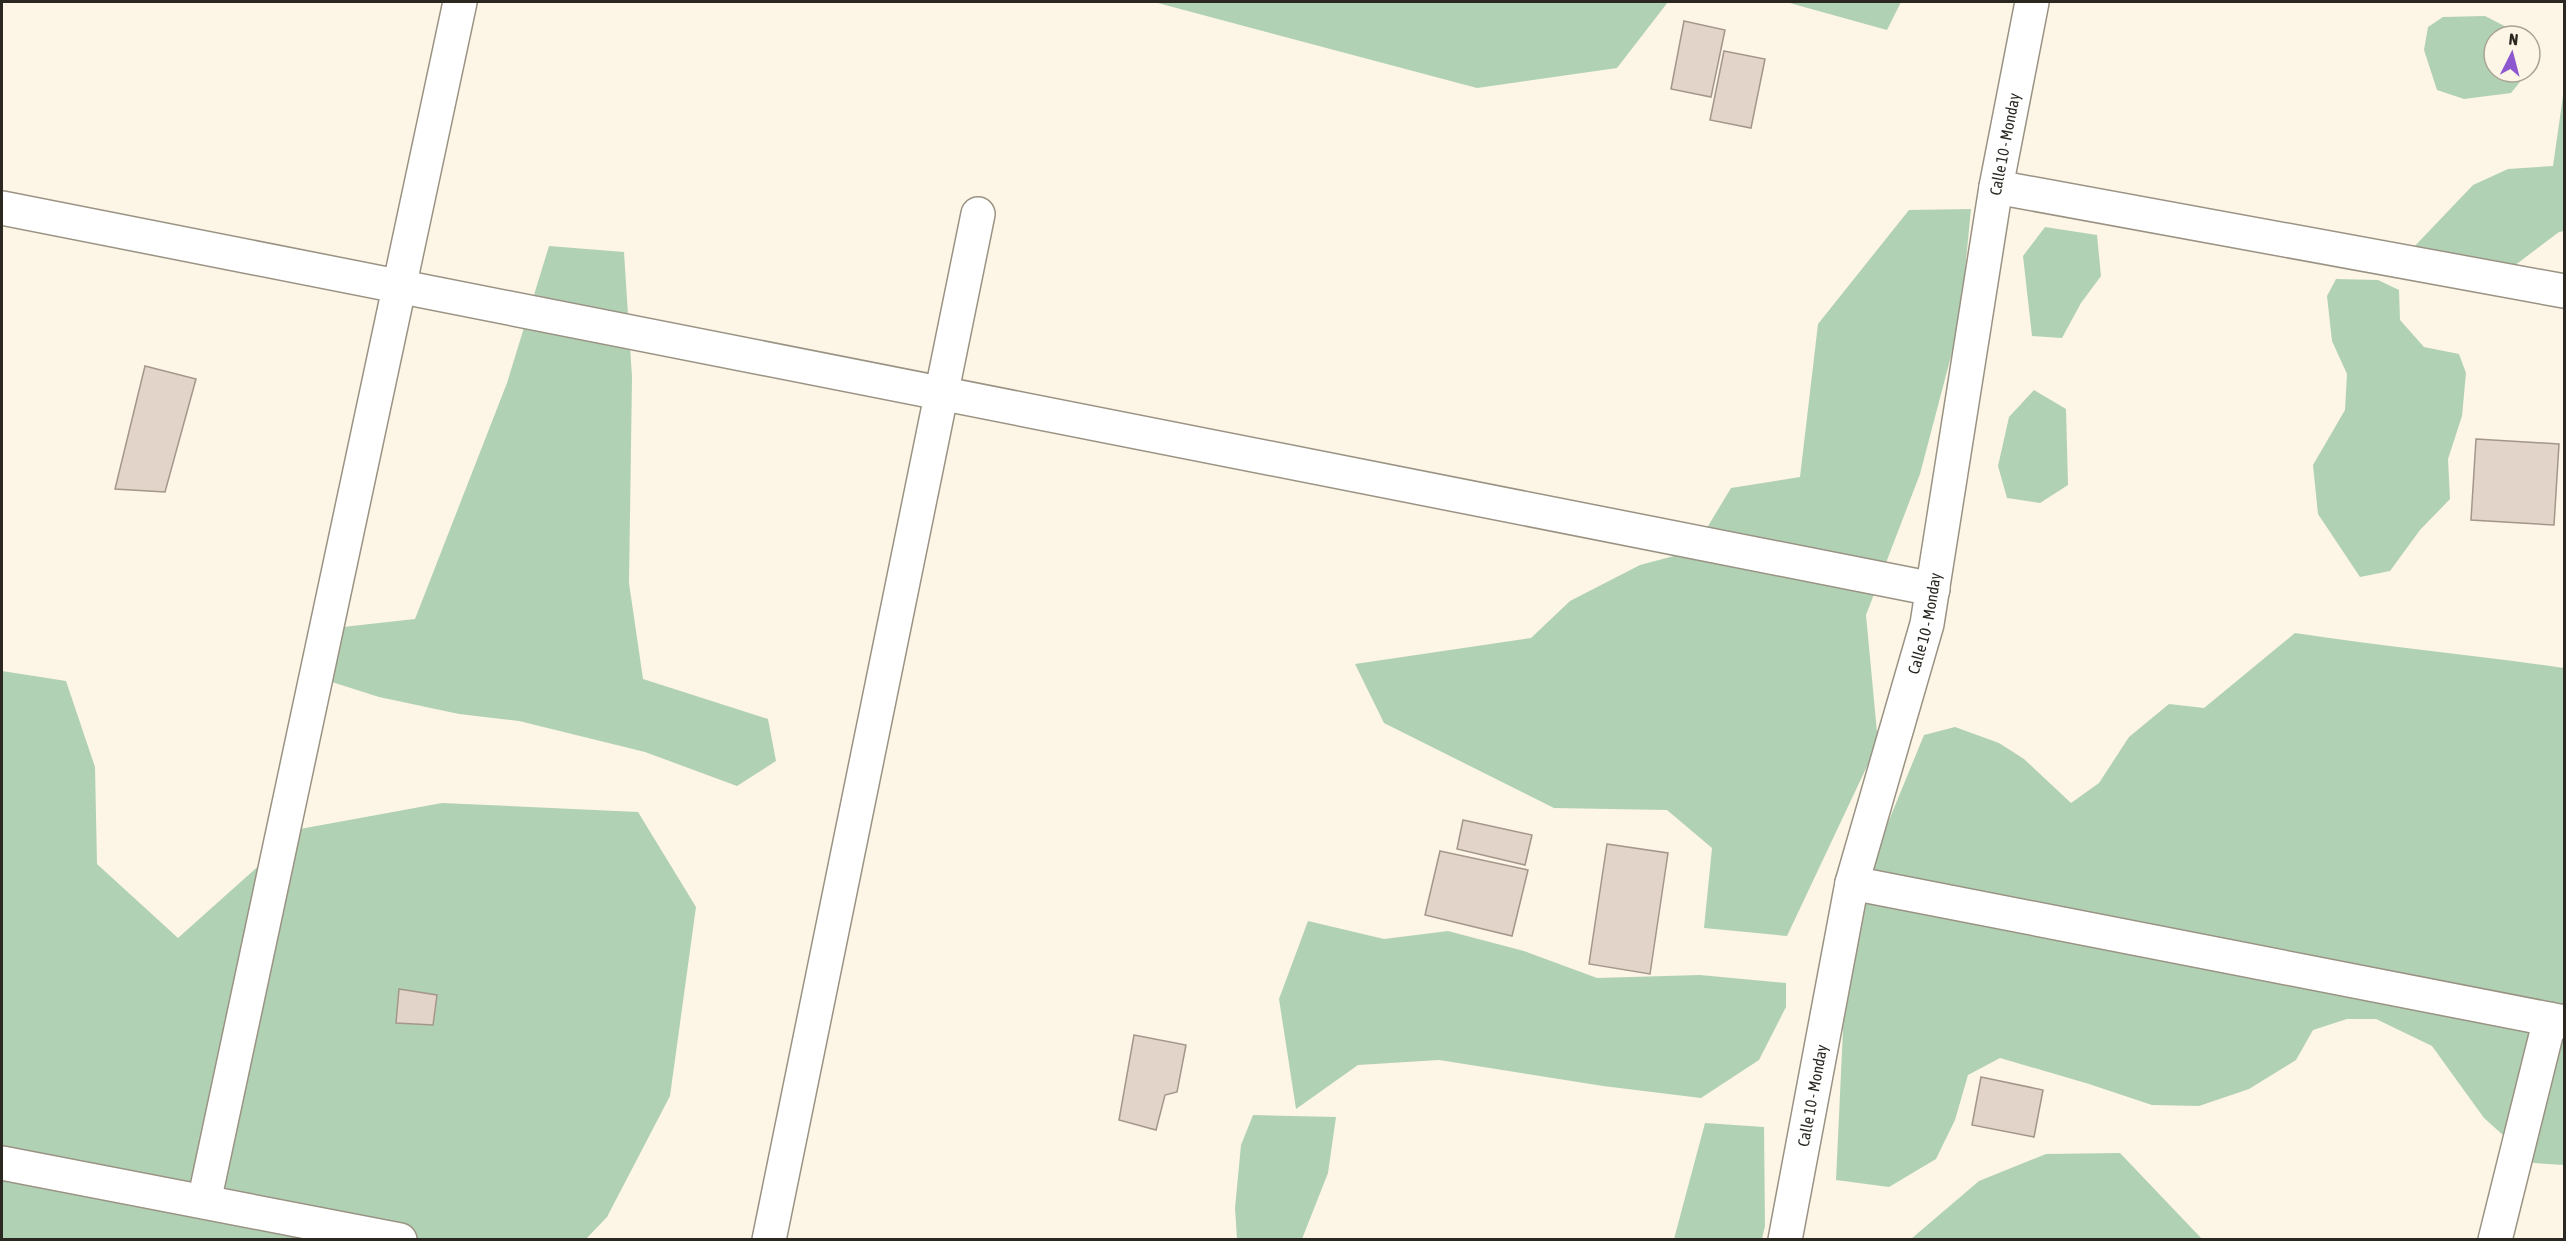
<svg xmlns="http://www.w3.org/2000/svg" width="2566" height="1241" font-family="'Asap Condensed',sans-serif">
<rect width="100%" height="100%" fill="#fdf5e5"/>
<!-- forest -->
<path fill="#b1d1b5" d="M1154 2H1668L1617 68 1477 88Z
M1786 2H1901L1887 30Z
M2485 16 2524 36H2494V72H2528L2511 93 2464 99 2437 90 2424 50 2428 27 2443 17Z
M2564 89V231L2559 232 2510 269 2412 249 2473 185 2508 169 2553 166Z
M1971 209 1960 322 1920 474 1866 615 1878 743 1787 936 1704 928 1712 848 1667 810 1554 808 1384 723 1355 664 1531 638 1570 601 1640 565 1693 551 1731 488 1800 477 1818 324 1909 210Z
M2045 227 2097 235 2101 276 2081 303 2062 338 2032 336 2023 256Z
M549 246 624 252 632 377 629 583 643 679 768 719 776 761 737 786 645 752 519 721 459 714 379 697 313 676 334 628 415 619 507 383Z
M2336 279 2378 280 2399 290 2400 320 2424 347 2459 354 2466 373 2462 416 2448 459 2450 499 2420 530 2390 571 2360 577 2318 514 2313 465 2345 410 2347 374 2332 341 2327 296Z
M2034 390 2066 409 2068 485 2040 503 2007 498 1998 466 2009 417Z
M2295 633C2385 647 2475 655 2564 668V1165L2534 1163 2484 1118 2432 1046 2376 1019H2347L2313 1030 2296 1060 2249 1089 2199 1106 2152 1105 2089 1084 2000 1058 1968 1075 1955 1120 1936 1159 1889 1187 1836 1180 1847 944 1878 847 1924 735 1955 727 1999 743 2024 759 2071 803 2099 783 2129 737 2169 704 2204 708Z
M2 671 66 681 95 767 97 864 178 938 300 829 442 803 638 812 696 907 670 1096 607 1217 585 1240 2 1239Z
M1308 921 1384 939 1448 931 1524 951 1597 978 1700 975 1786 983V1007L1759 1060 1701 1098 1603 1086 1439 1060 1358 1065 1296 1109 1279 999Z
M1253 1115 1336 1117 1328 1173 1302 1239H1237L1235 1208 1241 1145Z
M1705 1123 1764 1127 1765 1226 1762 1239H1674Z
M2120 1153 2202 1239H1911L1979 1181 2046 1154Z"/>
<!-- building -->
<path fill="#e3d4c9" stroke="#a4968b" stroke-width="1.5" d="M1684 21 1725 30 1711 97 1671 89Z
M1724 51 1765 59 1751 128 1710 120Z
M145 366 196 379 165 492 115 489Z
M2476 439 2559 444 2554 525 2471 520Z
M1463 820 1532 835 1525 865 1457 849Z
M1607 844 1668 853 1650 974 1589 964Z
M1440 851 1528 870 1512 936 1425 915Z
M399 989 437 995 433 1025 396 1023Z
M1134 1035 1186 1045 1177 1092 1165 1095 1156 1130 1119 1120Z
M1981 1077 2043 1090 2034 1137 1972 1125Z"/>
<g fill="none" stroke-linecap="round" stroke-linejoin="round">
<defs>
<path id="minor" d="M1996 187 2564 291
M2 208 1933 589
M1852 883 2564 1022
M2 1163 400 1240
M204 1202 460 2
M769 1240 978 214
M2495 1240 2550 1019"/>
<g id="tertiary">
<path id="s1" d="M1785 1240 1852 883 1927 624 1996 187 2032 2"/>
</g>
</defs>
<!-- minor casing -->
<use href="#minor" stroke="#9a9384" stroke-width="36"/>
<!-- tertiary casing -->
<use href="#tertiary" stroke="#9a9384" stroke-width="36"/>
<!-- minor -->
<use href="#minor" stroke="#fff" stroke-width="33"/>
<!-- tertiary -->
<use href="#tertiary" stroke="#fff" stroke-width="33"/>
</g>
<g text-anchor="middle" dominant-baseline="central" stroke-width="4.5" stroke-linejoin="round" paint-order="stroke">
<!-- street labels -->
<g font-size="16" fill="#2b2822" stroke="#fdf5e5">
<text stroke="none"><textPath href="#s1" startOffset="1119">Calle 10 - Monday</textPath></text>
<text stroke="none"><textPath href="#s1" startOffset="633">Calle 10 - Monday</textPath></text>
<text stroke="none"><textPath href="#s1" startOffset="147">Calle 10 - Monday</textPath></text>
</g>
</g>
<!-- border -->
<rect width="2566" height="1241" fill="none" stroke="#2b2822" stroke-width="6"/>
<!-- north arrow -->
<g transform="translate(2512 54) rotate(6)"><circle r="28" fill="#fdf5e5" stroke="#a9a397" stroke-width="1.5"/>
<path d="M0-4.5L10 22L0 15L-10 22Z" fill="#8c57cf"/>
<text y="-9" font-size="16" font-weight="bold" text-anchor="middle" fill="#2b2822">N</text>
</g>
</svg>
